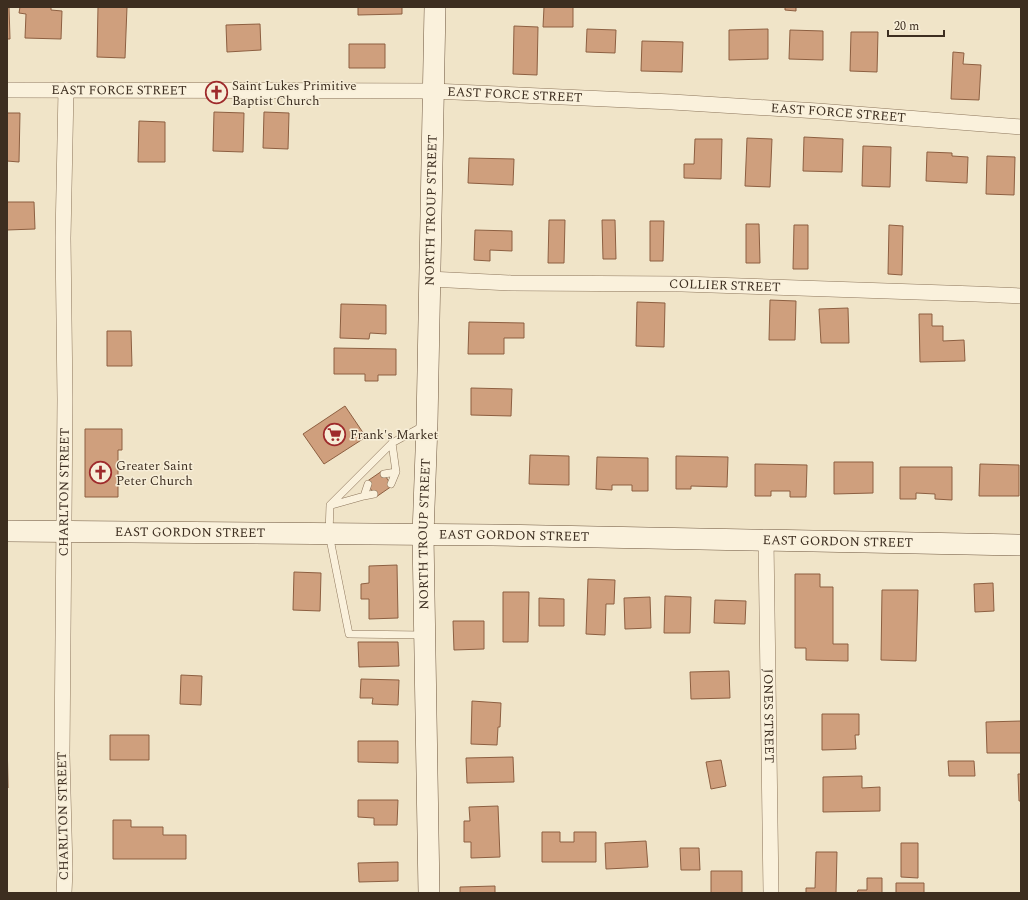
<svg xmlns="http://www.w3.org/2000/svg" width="1028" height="900" font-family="Spectral,serif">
<rect width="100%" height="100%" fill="#f0e4c8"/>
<!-- building -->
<path fill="#cf9f7d" stroke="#8d5f41" d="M7 7H9L10 39H7Z
M20 7H51V10L62 11 61 39 25 38 26 14 19 13Z
M98 7H127L125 58 97 57Z
M358 7H402V14L358 15Z
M544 7H573V27H543Z
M785 7H796V11L785 10Z
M260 24 261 50 227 52 226 25Z
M514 26 538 27 537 75 513 74Z
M587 29 616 30 615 53 586 52Z
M768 29V59L729 60V30Z
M790 30 823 31V60L789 59Z
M851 32H878L877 72 850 71Z
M642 41 683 42 682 72 641 71Z
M349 44H385V68H349Z
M953 52 964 53 963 64 981 65 979 100 951 99Z
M214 112 244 113 243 152 213 151Z
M264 112 289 113 288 149 263 148Z
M7 113H20L19 162 7 161Z
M139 121 165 122V162H138Z
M804 137 843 139 842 172 803 171Z
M747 138 772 139 770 187 745 186Z
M695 139H722L721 179 684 178V164H694Z
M863 146 891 147 890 187 862 186Z
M927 152 952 153V156L968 157 967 183 926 181Z
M987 156 1015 157 1014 195 986 194Z
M469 158 514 159 513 185 468 183Z
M7 202H34L35 229 7 230Z
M549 220H565L564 263H548Z
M602 220H615L616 259H603Z
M650 221H664L663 261H650Z
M746 224H759L760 263H746Z
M794 225H808V269H793Z
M889 225 903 226 902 275 888 274Z
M475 230 512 231V251L490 250V261L474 260Z
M770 300 796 301 795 340H769Z
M637 302 665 303 664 347 636 346Z
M341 304 386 305V334L370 333 369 339 340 338Z
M848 308 849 343H821L819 309Z
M919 314H932V326H943V341L964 340 965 361 920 362Z
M469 322 524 323V338H504V354H468Z
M107 331H131L132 366H107Z
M334 348 396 349V375H378V381H365V374H334Z
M471 388 512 389 511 416 471 415Z
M345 406 366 437 324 464 303 434Z
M85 429H122V450H118V497H85Z
M530 455 569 456V485L529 484Z
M676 456 728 457 727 487 691 486V489H676Z
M597 457 648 458V491H632V485H612V490L596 489Z
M834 462H873V493L834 494Z
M755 464 807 465 806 497H790V491H771V496H755Z
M980 464 1019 465V496H979Z
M900 467H952V500L935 499V494L916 493V499H900Z
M382 471 392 486 376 497 366 482Z
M397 565 398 618 369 619V599H361V584L369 583V566Z
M294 572 321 573 320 611 293 610Z
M795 574H820V587H833V644H848V661L806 660V648H795Z
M588 579 615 580 614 604H606L605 635 586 634Z
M993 583 994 611 975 612 974 584Z
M882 590H918L916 661 881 660Z
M503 592H529L528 642H503Z
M665 596 691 597 690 633H664Z
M650 597 651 628 625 629 624 598Z
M539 598 564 599V626H539Z
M715 600 746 601 745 624 714 623Z
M453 621H484V649L454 650Z
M358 642H398L399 666 359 667Z
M729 671 730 698 691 699 690 672Z
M181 675 202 676 201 705 180 704Z
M361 679 399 680 398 705 372 704 373 698H360Z
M472 701 501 703 500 727H498L497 745 471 744Z
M822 714H859V735H855L856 749 822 750Z
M1021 721V753H987L986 722Z
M7 732 8 788H7Z
M110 735H149V760H110Z
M358 741H398V763L358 762Z
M513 757 514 782 467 783 466 758Z
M721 760 726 786 711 789 706 762Z
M948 761H974L975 776H949Z
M1018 774H1021V801H1019Z
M862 776V788L880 787V811L823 812V777Z
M358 800H398L397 825H374V818L358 817Z
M498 806 500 857 471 858V842H464V821H470L469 807Z
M113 820H131V827H163V835H186V859H113Z
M542 832H560V842H574V832H596V862H542Z
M646 841 648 867 606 869 605 843Z
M901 843H918V878L901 877Z
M680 848H699L700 870H681Z
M816 852H837L836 893H806V888H815Z
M398 862V881L359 882 358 863Z
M711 871H742V893H711Z
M867 878H882V893H857L858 890H867Z
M896 883H924V893H896Z
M495 886V893H460V887Z"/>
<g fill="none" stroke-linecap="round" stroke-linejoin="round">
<defs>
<path id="lane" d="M384 474 396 472 392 443
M391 484 396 472
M364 496 374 494
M332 505 364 496 368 484
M422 635 349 634 329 534 330 505 392 443 425 425"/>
<g id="street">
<path id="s1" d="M7 90 433 91 672 102 818 111 1021 127"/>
<path id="s2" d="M429 279 511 283 682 284 976 294 1021 296"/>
<path id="s3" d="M766 540 771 893"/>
<path id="s4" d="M64 893 65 870 62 755 65 399 63 238 66 90"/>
</g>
<g id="secondary">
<path id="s5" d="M7 531 492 535 1021 545"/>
<path id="s6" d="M429 893 423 535 427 424 435 7"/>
</g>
</defs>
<!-- lane casing -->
<use href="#lane" stroke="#8d765c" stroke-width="8"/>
<!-- street casing -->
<use href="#street" stroke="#8d765c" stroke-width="16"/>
<!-- secondary casing -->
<use href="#secondary" stroke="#6f573f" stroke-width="22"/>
<!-- lane -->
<use href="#lane" stroke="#faf1dc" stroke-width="7"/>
<!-- street -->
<use href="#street" stroke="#faf1dc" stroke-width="15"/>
<!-- secondary -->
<use href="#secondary" stroke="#faf1dc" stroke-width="21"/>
</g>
<!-- icons -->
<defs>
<symbol id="church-ring" viewBox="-11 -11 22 22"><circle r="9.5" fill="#f7eed8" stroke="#9e2a2b" stroke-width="1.5"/><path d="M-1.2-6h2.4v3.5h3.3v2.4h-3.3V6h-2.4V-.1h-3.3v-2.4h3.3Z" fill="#9e2a2b"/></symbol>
<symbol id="supermarket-ring" viewBox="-11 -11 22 22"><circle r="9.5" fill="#f7eed8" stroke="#9e2a2b" stroke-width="1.5"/><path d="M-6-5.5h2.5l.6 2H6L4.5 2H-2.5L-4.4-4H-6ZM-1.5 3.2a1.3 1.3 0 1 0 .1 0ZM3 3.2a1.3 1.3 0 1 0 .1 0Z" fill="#9e2a2b"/></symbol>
</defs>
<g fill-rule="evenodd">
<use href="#church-ring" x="204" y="80" width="25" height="25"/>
<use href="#supermarket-ring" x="322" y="422" width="25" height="25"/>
<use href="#church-ring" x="88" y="460" width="25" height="25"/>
</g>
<g text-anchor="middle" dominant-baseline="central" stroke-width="3" stroke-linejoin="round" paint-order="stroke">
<!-- poi labels -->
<g font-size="13" fill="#3d2e20" stroke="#f7eed8" text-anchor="start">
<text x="232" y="86">Saint Lukes Primitive<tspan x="232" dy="15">Baptist Church</tspan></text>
<text x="350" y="435">Frank's Market</text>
<text x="116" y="466">Greater Saint<tspan x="116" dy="15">Peter Church</tspan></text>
</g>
<!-- street labels -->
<g font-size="13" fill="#3d2e20" stroke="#f7eed8">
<text stroke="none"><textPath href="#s1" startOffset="112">EAST FORCE STREET</textPath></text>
<text stroke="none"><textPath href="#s1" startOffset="508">EAST FORCE STREET</textPath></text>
<text stroke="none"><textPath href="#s1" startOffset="832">EAST FORCE STREET</textPath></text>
<text stroke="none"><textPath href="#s6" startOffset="683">NORTH TROUP STREET</textPath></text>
<text stroke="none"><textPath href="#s2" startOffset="296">COLLIER STREET</textPath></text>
<text stroke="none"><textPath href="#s4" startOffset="401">CHARLTON STREET</textPath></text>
<text stroke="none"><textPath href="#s5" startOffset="183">EAST GORDON STREET</textPath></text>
<text stroke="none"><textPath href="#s6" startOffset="359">NORTH TROUP STREET</textPath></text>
<text stroke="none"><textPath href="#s5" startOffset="507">EAST GORDON STREET</textPath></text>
<text stroke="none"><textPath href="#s5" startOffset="831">EAST GORDON STREET</textPath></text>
<text stroke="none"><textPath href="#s3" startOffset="176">JONES STREET</textPath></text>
<text transform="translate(63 816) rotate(-91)">CHARLTON STREET</text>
</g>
</g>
<!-- border -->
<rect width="1028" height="900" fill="none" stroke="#3d2e20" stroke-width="16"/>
<!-- scale -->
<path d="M888 30v6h56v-6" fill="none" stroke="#3d2e20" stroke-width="2"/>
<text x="894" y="30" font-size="12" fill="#3d2e20" stroke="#f7eed8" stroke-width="3" paint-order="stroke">20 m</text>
</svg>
